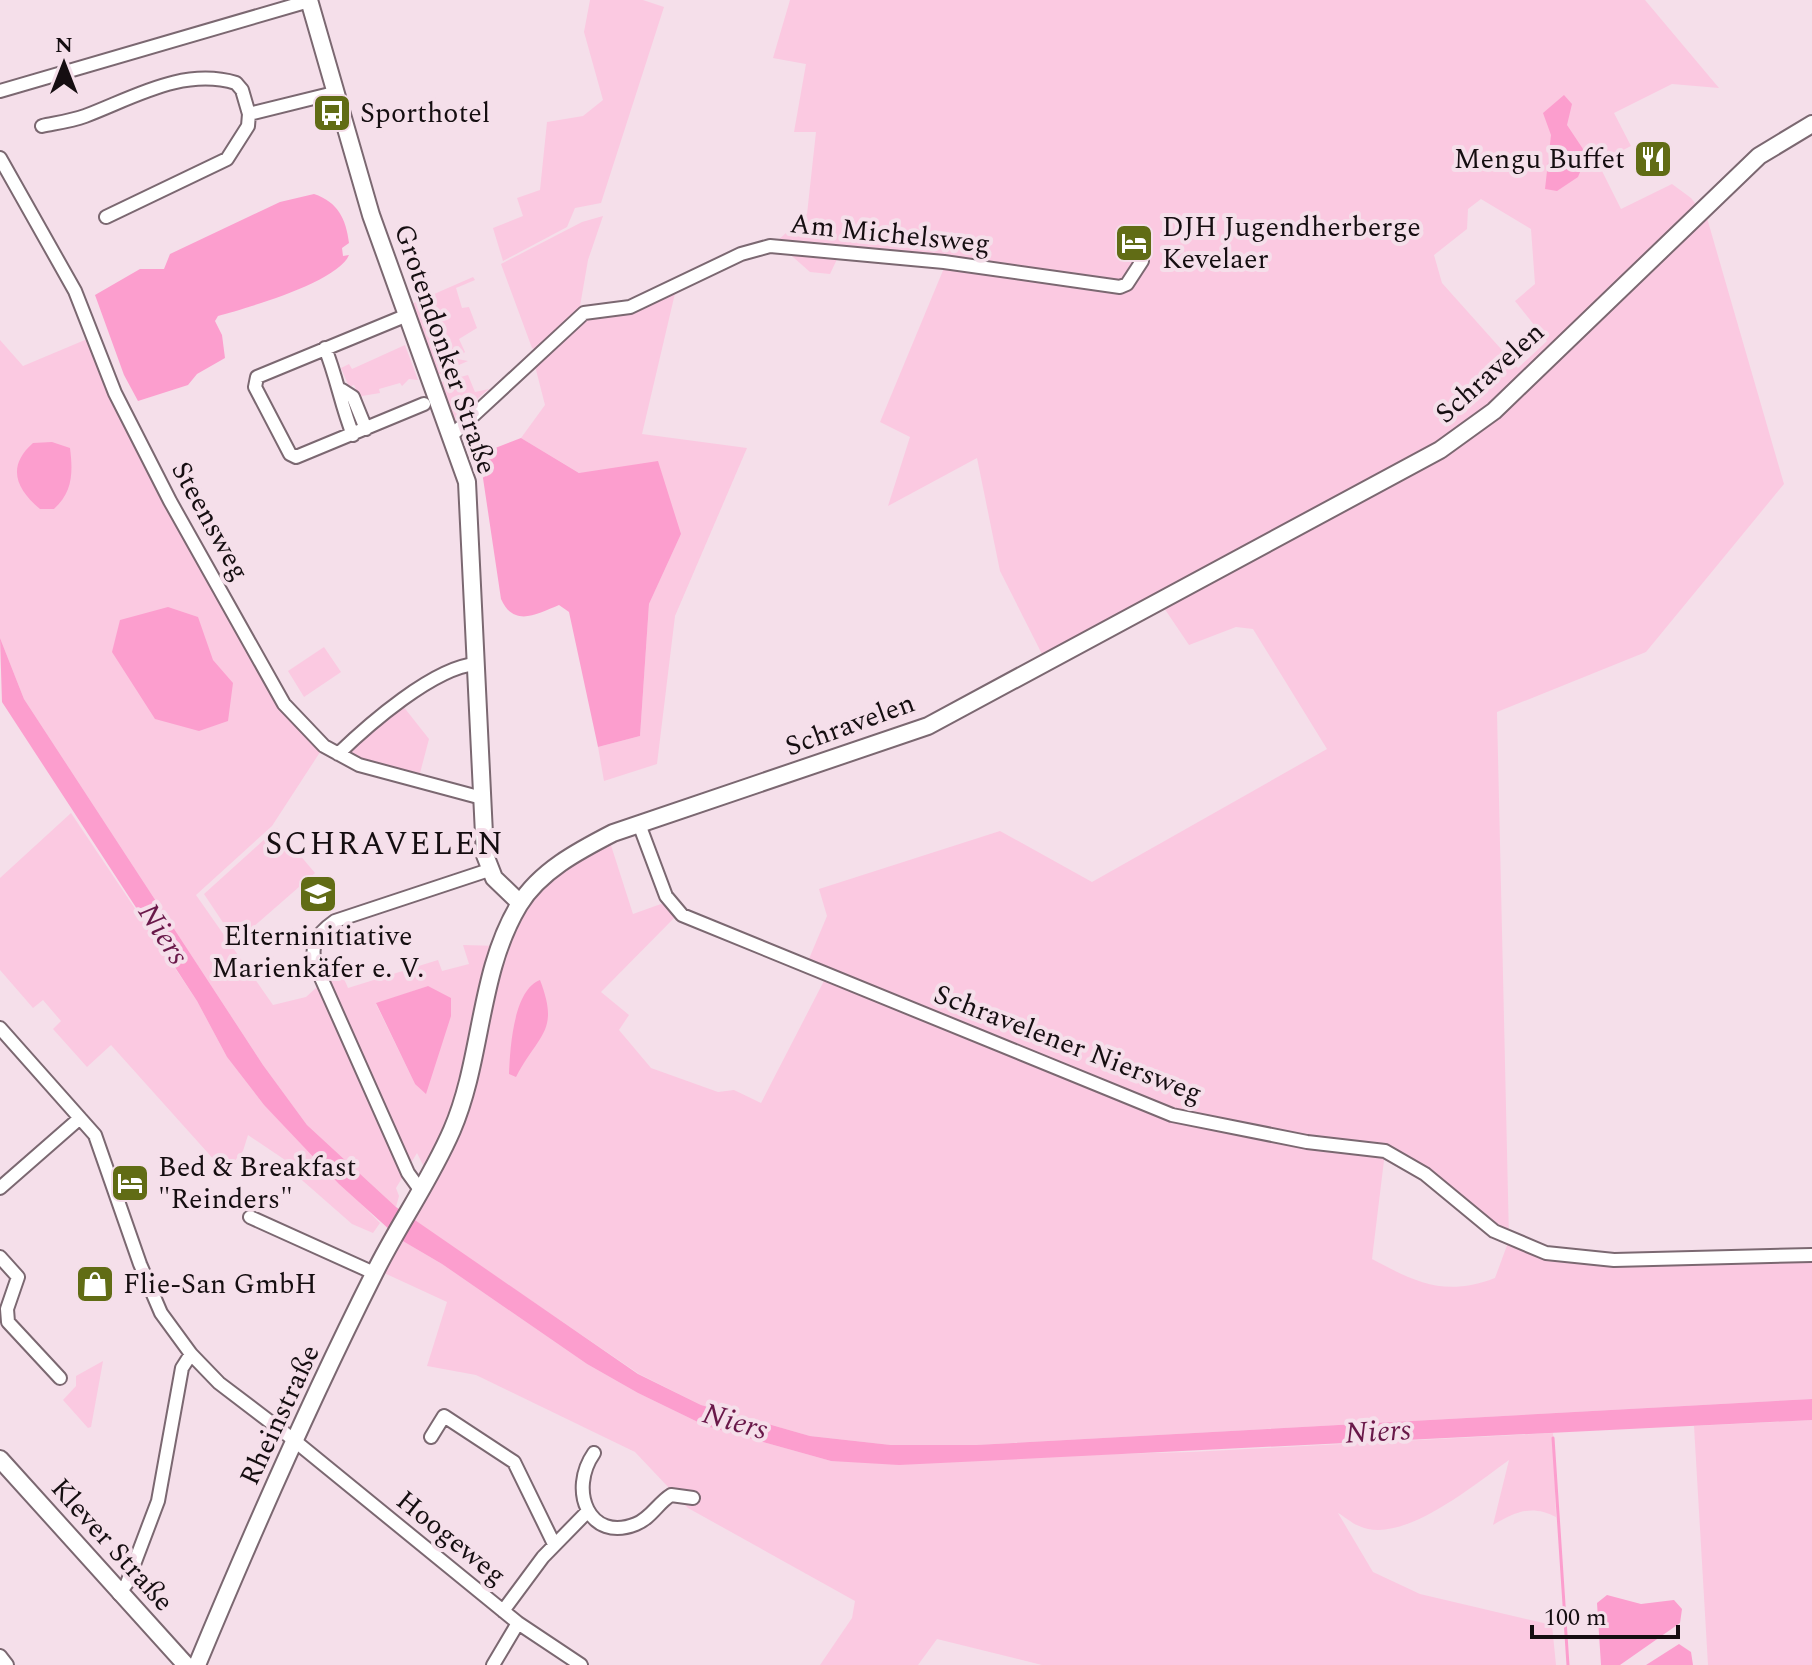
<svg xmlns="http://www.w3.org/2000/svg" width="1812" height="1665" font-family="Spectral,serif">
<rect width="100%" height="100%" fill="#f5dfea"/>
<!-- green -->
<path fill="#fbc9e1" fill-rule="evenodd" d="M590 0H643L664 7 601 203 575 208 567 227 503 261 493 228 523 216 517 198 540 190 547 122 583 116 603 100 584 32Z
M790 0H1645L1719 88 1672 84 1614 113 1631 146 1598 163 1621 209 1672 184 1691 198 1707 218 1784 484 1646 652 1497 712 1509 1239C1604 1273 1712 1258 1812 1255V1399L976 1445H891L810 1436 701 1405 639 1374 413 1220 426 1171 417 1153 396 1188 399 1196 396 1207 307 1125 263 1065 24 699 0 638V340L23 366 92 337 115 394 284 704 324 746 272 826 196 895 273 1005 306 997 339 967 348 988 438 960 442 971 469 964 463 945 499 946 504 952C532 892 555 874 608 836L633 914 672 900 681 911 601 992 629 1015 619 1030 651 1068 718 1092 734 1090 761 1103 827 975 806 966 827 916 819 889 1000 831 1092 882 1327 749 1253 629 1236 627 1189 645 1160 602 1046 662 1000 571 977 458 888 506 910 437 880 422 949 256 839 255 830 274 810 272 776 242 807 214 816 132H794L806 64 773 58ZM1481 199 1531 229 1535 284 1515 301 1547 341 1518 368 1442 283 1434 255 1467 229 1468 209ZM428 986 415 1084 376 1004ZM1385 1152 1509 1240 1495 1278C1445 1297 1417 1283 1372 1259Z
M603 216 588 260 579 312 605 318 676 289 642 434 747 448 675 616 657 764 604 781 598 747 640 736 649 604 681 534 521 438 545 405 534 362 536 350 532 348 501 264 582 222Z
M473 277 475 280 456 288 462 308 469 307 477 328 459 339 465 352 457 359 468 361 452 368 453 374H436L409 305Z
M405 345 418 380 409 379 402 386 400 383 379 389 380 393 362 396 361 402 354 385 349 387 341 368 349 364 352 369Z
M468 375 475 392 489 389 464 410 466 417 454 425 438 383Z
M324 647 341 672 304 697 288 671Z
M403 706 429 739 419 777 361 761 351 753 365 735Z
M71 813 197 1001 227 1057 264 1105 380 1223 373 1233 352 1224 295 1174 297 1168 248 1135 243 1151 225 1172 111 1045 87 1067 53 1029 61 1021 43 1000 33 1008 0 970V878Z
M277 828 315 873 236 942 204 894Z
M401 1240 442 1264 587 1364 638 1393 706 1426 831 1461 1191 1452 1553 1433 1556 1517C1531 1504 1516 1512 1493 1525L1509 1460C1475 1484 1402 1546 1359 1526 1351 1523 1344 1516 1338 1513L1373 1572 1420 1594 1552 1625 1556 1665H1042L937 1639 918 1665H820L852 1618 855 1601 688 1508 635 1452 476 1375 427 1366 447 1302 382 1272Z
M103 1361 91 1427 88 1428 63 1400 76 1386V1376Z
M1812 1420V1665H1708L1694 1426Z"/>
<!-- water -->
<path fill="#fc9ece" d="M1564 95 1572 104 1567 125 1587 155 1578 177 1557 191 1545 189 1551 135 1543 113Z
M314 194C338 202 346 219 349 243L342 248 343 256 349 255C338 282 247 308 218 316L215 321 222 335 225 358 197 374 188 385 138 401 124 375 95 295 140 269H164L170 254 280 202Z
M521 438 579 473 658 461 681 534 649 604 640 736 598 747 569 612 559 605C537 614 514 628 501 599L480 458 485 452Z
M52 442 70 448C73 472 73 492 54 509H40C15 488 7 466 33 443Z
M168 607 198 617 213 660 233 683 228 721 199 731 155 719 112 652 120 620Z
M0 638 24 699 263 1065 307 1125 396 1207 638 1374 701 1405 810 1436 891 1445H976L1812 1399V1420L899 1465 831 1461 706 1426 638 1393 587 1364 442 1264 401 1240 339 1184 264 1105 227 1057 197 1001 2 702Z
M540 980C560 1032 539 1033 516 1077L509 1074C510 1050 513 990 540 980Z
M428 986 451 998V1016L426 1094 415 1084 376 1003Z
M1607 1595 1641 1604 1674 1600 1682 1609 1680 1623 1620 1665H1601L1597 1603Z
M1679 1644 1691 1652 1693 1665H1646Z"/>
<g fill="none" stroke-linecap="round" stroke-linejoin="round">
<!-- stream -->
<path stroke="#fc9ece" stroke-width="3" d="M1553 1438 1568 1665"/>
<defs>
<path id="minor" d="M0 91 309 1
M42 126C56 123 71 121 85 116 133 98 183 67 236 83L242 90 249 114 334 93
M0 158 75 291 115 393 170 501 284 704 324 746 359 765 482 798
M106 217 227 159 248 126 249 114
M405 316 257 377 255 387 290 454 296 457 424 404
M325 348C337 378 341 405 353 435
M342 390 353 397 366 429
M450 437 584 313 630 307 741 254 770 246 944 262 1120 287 1127 284 1142 261
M338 754C368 725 434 667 476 664
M639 824 666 896 682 915 1172 1115 1307 1142 1385 1151 1425 1174 1494 1231 1546 1253 1614 1260 1812 1255
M0 1028 95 1135 140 1264 161 1313 191 1354 219 1383 290 1437 518 1623 581 1665
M0 1188 80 1118
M421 1191 408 1173 318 971C308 947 315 935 335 921L489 870
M250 1217 374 1273
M0 1257 18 1277 7 1309 8 1322 60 1378
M431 1437 444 1416 514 1462 554 1544
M594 1453C568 1490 589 1543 636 1524 651 1518 658 1503 671 1495L693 1498
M119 1594 127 1583 158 1501 182 1368 191 1354
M503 1611 543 1557 588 1511
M0 1656 7 1665
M493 1665 518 1623"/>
<path id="major" d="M309 0 371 215 467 482 485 855 494 878 520 903
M0 1459 186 1665
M197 1665C252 1533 310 1401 374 1274 398 1225 430 1181 452 1130 483 1058 478 973 519 905 540 871 578 851 613 833L928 726 1440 450 1494 411 1759 156 1812 124"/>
</defs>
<!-- minor casing -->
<use href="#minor" stroke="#7b6871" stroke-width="16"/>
<!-- major casing -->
<use href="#major" stroke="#7b6871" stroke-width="20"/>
<!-- minor -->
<use href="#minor" stroke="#fff" stroke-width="12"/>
<!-- major -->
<use href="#major" stroke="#fff" stroke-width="16"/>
</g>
<!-- icons -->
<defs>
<symbol id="bus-square" viewBox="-11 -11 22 22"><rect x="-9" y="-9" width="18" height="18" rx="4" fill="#616c15" stroke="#f5dfea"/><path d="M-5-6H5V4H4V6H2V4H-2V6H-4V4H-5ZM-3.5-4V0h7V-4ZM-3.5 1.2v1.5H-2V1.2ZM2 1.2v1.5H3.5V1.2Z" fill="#fff"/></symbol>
<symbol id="restaurant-square" viewBox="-11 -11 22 22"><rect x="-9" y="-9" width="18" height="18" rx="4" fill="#616c15" stroke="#f5dfea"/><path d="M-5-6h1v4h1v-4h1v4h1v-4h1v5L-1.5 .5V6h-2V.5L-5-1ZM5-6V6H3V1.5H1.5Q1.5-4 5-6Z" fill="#fff"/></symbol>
<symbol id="hotel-square" viewBox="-11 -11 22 22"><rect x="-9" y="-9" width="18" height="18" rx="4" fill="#616c15" stroke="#f5dfea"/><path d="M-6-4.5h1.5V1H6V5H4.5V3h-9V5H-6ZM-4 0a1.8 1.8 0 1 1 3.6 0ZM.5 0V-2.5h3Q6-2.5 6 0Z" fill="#fff"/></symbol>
<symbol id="school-square" viewBox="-11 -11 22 22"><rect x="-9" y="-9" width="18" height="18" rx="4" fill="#616c15" stroke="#f5dfea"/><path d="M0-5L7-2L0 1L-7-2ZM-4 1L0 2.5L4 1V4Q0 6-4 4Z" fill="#fff"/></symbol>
<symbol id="shop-square" viewBox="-11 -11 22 22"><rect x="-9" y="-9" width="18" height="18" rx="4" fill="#616c15" stroke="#f5dfea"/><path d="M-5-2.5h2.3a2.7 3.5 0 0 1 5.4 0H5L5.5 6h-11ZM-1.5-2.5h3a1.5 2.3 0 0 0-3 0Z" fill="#fff"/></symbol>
</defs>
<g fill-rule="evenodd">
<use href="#bus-square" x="310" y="91" width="44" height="44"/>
<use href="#restaurant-square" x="1631" y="137" width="44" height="44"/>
<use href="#hotel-square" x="1112" y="221" width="44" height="44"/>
<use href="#school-square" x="296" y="872" width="44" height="44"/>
<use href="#hotel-square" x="108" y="1161" width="44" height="44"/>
<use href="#shop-square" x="73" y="1262" width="44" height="44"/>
</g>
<g text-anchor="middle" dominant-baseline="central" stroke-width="8" stroke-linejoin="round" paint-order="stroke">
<!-- poi labels -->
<g font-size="28" fill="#150e11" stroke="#f5dfea" text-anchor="start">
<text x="360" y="113">Sporthotel</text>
<text x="1625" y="159" text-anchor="end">Mengu Buffet</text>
<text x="1162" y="227">DJH Jugendherberge<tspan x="1162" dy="32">Kevelaer</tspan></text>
<text x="318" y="936" text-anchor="middle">Elterninitiative<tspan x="318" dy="32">Marienkäfer e. V.</tspan></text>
<text x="158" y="1167">Bed &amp; Breakfast<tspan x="158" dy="32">"Reinders"</tspan></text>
<text x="123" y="1284">Flie-San GmbH</text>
</g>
<!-- street labels -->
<g font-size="28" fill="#150e11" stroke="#f5dfea">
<text transform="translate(890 234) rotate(6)">Am Michelsweg</text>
<text transform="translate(445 349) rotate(71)">Grotendonker Straße</text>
<text transform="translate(1490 373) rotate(-42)">Schravelen</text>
<text transform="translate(210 521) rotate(61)">Steensweg</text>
<text transform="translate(850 725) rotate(-20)">Schravelen</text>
<text transform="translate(1068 1044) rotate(21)">Schravelener Niersweg</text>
<text transform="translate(280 1415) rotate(-65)">Rheinstraße</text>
<text transform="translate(451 1538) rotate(39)">Hoogeweg</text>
<text transform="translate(112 1545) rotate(48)">Klever Straße</text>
</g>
<!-- water labels -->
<g font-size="30" font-style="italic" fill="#691849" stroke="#f5dfea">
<text transform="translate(163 934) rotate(57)">Niers</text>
<text transform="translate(735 1422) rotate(16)">Niers</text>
<text transform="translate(1378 1432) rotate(-3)">Niers</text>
</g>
<!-- quarter labels -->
<g font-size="32" letter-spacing="2" fill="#150e11" stroke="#f5dfea">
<text x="385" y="844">SCHRAVELEN</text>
</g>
</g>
<!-- north arrow -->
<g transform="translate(64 64)" stroke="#f5dfea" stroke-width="6" paint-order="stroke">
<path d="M0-6L14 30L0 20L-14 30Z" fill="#150e11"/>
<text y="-12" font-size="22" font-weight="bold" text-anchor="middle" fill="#150e11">N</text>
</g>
<!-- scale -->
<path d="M1532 1625v12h146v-12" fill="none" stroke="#150e11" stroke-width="4"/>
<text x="1544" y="1625" font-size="24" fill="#150e11" stroke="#f5dfea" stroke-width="6" paint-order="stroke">100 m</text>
</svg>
